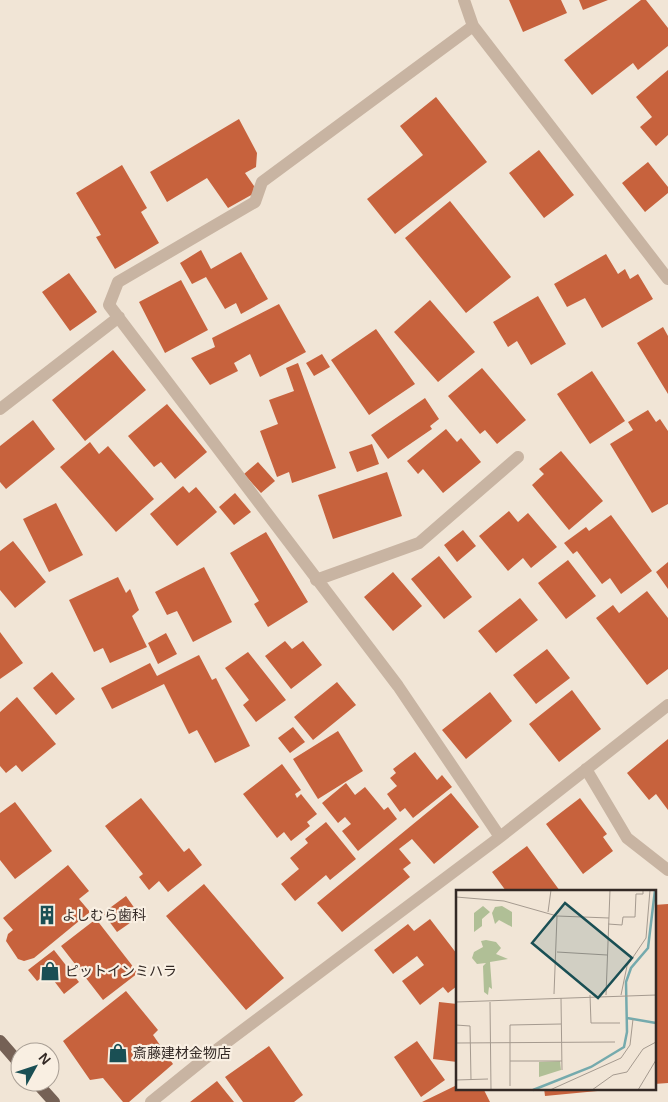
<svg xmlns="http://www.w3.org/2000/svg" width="668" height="1102" font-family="Helvetica,'Noto Sans JP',sans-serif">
<rect width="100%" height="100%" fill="#f1e5d6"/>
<!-- building -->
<path fill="#c7623d" d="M509 0H561L567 13 523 32Z
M579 0H608L583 10Z
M641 0H646L668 28V46L638 70 633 63 592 95 564 60Z
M668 70V135L656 146 640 127 652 117 636 97Z
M436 97 487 162 395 234 367 199 423 155 400 126Z
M239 119 257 153 256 167 245 173 254 186 253 194 228 208 207 178 167 202 150 172Z
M539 150 574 195 544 218 509 173Z
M648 162 668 187V193L645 212 622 183Z
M122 165 147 208 141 212 159 243 115 269 96 237 101 235 76 193Z
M450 201 511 277 466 313 405 238Z
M201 250 211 269 241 252 268 299 241 314 236 303 225 309 206 277 192 284 180 263Z
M606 254 618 274 625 269 630 279 638 274 653 299 602 328 585 298 567 307 554 284Z
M69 273 97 312 70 331 42 292Z
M181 280 208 330 165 353 139 302Z
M538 296 566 344 531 365 517 341 508 347 493 322Z
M430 300 475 352 438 382 394 332Z
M279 304 306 352 260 377 250 354 234 363 238 371 210 385 191 358 215 347 212 338Z
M663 327 668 336V394L637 343Z
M376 329 415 384 369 415 331 360Z
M113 350 146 390 85 441 52 400Z
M322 354 330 367 314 376 306 363Z
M298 363 336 468 292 483 289 472 277 477 260 431 278 424 269 400 294 391 286 368Z
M482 368 526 420 497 444 485 430 480 434 448 396Z
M592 371 625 421 590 444 557 394Z
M425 398 439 419 430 426 432 429 388 459 371 435Z
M167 404 207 452 175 479 161 462 154 467 128 436Z
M648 410 656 422 660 419 668 431V504L652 513 610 444 633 430 628 422Z
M33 420 55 449 6 489 0 482V446Z
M446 429 457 442 461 438 481 462 443 493 423 469 418 474 407 461Z
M90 442 99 454 108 446 154 499 116 532 60 467Z
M372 444 379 464 357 472 349 452Z
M561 451 603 501 569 530 532 485 544 474 539 469Z
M258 462 275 481 261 493 244 474Z
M387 472 402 516 333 539 318 495Z
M183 486 189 493 196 487 217 512 177 546 150 514Z
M235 493 251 512 234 525 219 507Z
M56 503 83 555 49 572 23 519Z
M509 511 518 522 528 513 557 547 531 568 523 558 508 571 479 536Z
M611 515 652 571 621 594 610 578 602 584 577 551 573 554 564 543 586 527 589 531Z
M463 530 476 546 457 562 444 545Z
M266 532 308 602 268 627 254 604 259 601 230 553Z
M13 541 46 582 15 608 0 590V551Z
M439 556 472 597 444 619 411 579Z
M568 560 596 596 566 619 538 583Z
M668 562V589L656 572Z
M204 567 232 622 193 642 177 611 167 615 155 592Z
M393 572 422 606 393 631 364 597Z
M118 577 126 593 130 589 139 610 132 616 147 647 110 663 103 648 94 652 69 600Z
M647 591 668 618V669L647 685 596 618 613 605 619 613Z
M520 598 538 620 496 653 478 631Z
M0 632 23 663 0 679Z
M166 633 177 654 158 664 148 643Z
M285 641 292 649 303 641 322 665 291 689 265 656Z
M547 649 570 678 536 704 513 675Z
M248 652 286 700 256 722 243 705 249 700 225 668Z
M199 655 212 680 216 678 250 746 215 763 197 730 189 734 164 684 112 709 101 688 150 663 157 676Z
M52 672 75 699 56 715 33 688Z
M337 682 356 705 313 740 294 717Z
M572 690 601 729 559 762 529 724Z
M490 692 512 721 466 759 442 730Z
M17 697 56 744 22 772 16 765 6 773 0 766V712Z
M293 727 305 742 290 753 278 738Z
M338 731 363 771 318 799 293 759Z
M668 739V810L656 794 649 800 627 773Z
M415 752 437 780 442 775 452 787 413 818 405 808 400 812 387 794 397 786 390 778 396 773 393 769Z
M282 764 301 790 295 794 297 798 301 794 317 814 307 822 310 826 291 841 284 832 277 838 243 794Z
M346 783 355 795 365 787 384 810 388 807 397 819 358 851 342 831 351 824 345 817 338 823 322 803Z
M451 793 479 827 434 864 412 839 399 849 411 863 403 869 410 877 342 932 317 903Z
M141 798 184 852 189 848 202 865 168 892 159 881 149 890 139 877 143 874 105 826Z
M580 798 607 834 603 837 613 851 583 874 546 824Z
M15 802 52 851 15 879 0 860V813Z
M326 822 356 859 330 880 326 875 295 901 281 884 299 869 290 858 308 843 305 839Z
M527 846 560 891H506L492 872Z
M68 865 89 891 79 899 90 912 34 958 24 961 18 959 6 941 8 934 13 930 3 918Z
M204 884 284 978 246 1010 166 916Z
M126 896 140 916 117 932 103 913Z
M668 904V1083L654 1084V905Z
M96 919 138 973 103 1000 61 946Z
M430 919 457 954V986L448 993 443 987 420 1005 402 981 424 965 417 956 393 974 374 950 408 924 414 931Z
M54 950 79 982 64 994 48 973 37 981 28 970Z
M126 991 158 1030 153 1035 173 1064 129 1102H123L103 1078 90 1080 63 1041Z
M439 1002 457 1004V1062L433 1059Z
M417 1041 445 1080 421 1097 394 1057Z
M269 1046 303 1095 294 1102H243L225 1077Z
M217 1081 234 1102H190Z
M457 1085V1088H483L490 1102H422Z
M544 1088H608V1090L545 1096Z"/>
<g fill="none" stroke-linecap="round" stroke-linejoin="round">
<!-- minor -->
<path stroke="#c8b4a2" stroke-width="12" d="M464 0 473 26 668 279
M473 26 262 182 255 202 118 282 109 305 398 686 500 837
M0 409 119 317
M316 580 419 543 518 457
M586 769 627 838 668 870
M151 1102 203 1060 500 837 668 705"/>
<!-- major -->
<path stroke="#756155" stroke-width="12" d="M0 1041 20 1064
M36 1082 54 1102"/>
</g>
<!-- icons -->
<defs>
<symbol id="building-bare" viewBox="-9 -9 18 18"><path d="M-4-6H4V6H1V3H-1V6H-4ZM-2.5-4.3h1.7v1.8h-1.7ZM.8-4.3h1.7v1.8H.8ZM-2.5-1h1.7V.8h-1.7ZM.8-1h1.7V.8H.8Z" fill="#1a4f54" stroke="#f9efe2" stroke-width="2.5" paint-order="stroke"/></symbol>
<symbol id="shop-bare" viewBox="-9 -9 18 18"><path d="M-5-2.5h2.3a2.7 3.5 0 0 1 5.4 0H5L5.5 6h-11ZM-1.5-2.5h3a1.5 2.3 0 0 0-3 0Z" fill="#1a4f54" stroke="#f9efe2" stroke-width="2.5" paint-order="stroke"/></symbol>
</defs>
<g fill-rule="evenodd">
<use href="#building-bare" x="33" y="901" width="28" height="28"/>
<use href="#shop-bare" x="36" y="957" width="28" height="28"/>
<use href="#shop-bare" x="104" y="1039" width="28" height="28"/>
</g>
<g text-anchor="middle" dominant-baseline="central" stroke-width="4.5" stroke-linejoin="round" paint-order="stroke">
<!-- poi labels -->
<g font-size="14" fill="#332925" stroke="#f9efe2" text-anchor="start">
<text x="62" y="915">よしむら歯科</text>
<text x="65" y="971">ピットインミハラ</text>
<text x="133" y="1053">斎藤建材金物店</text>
</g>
</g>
<!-- overview -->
<g transform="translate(456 890)">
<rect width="200" height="200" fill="#f1e5d6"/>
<path d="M27 16 34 22 26 29V36L18 42V23ZM46 16 56 22V37L43 30 39 34 36 23 39 17ZM30 50 40 52 45 58 40 64 52 69 34 72 36 99 33 97 32 105 28 102 27 76 30 73 21 74 16 68 18 62 27 57 25 51ZM104 171 105 180 83 187V172Z" fill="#b0bf96"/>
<path fill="none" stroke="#75aaad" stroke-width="2.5" d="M171 128 200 133M77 200 135 177 168 157 171 142 170 92 175 78 192 58 199 0"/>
<path fill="none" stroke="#a59a8f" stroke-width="1" d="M0 7 48 11 101 26 153 28M92 22 95 0M152 34 166 35 167 27H179L180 4H187V0M101 62 151 65M98 104 101 26M134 105 135 133H164M150 105 154 0M165 105 171 76 190 48 194 0M105 108 106 180M0 112 200 105M34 112 35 200M0 135 14 136 15 190M0 153 159 152M54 171H106M0 190 32 189M54 196V135L105 134M94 200 165 168 174 155 177 129M136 200 157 185 171 182 187 159 200 152M182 200 200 170"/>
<path fill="#1a4f54" fill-opacity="0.15" stroke="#1a4f54" stroke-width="2.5" d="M109 13 176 68 142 108 76 53Z"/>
<rect width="200" height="200" fill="none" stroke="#332925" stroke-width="2.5"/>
</g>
<!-- north arrow -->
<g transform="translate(35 1067) rotate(50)"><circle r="24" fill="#f9efe2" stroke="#aaa096"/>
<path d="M0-4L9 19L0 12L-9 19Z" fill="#1a4f54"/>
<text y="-8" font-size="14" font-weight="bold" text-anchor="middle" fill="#332925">N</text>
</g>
</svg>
